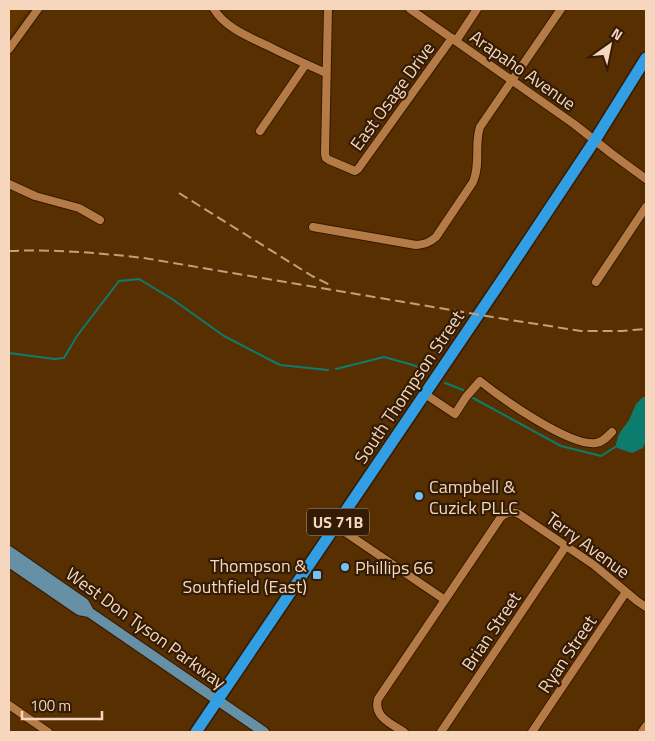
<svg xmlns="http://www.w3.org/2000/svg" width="655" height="741" font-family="'Titillium Web',sans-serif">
<rect width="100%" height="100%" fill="#582f00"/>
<!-- built -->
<path fill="#633600" d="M9 9H29L9 36Z"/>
<!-- water -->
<path fill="#0d7c6f" d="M643 397H646V440L643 448 632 453 617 448 616 444 619 434 629 420 636 404Z"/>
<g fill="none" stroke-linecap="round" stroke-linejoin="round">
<!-- stream -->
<path stroke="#0d7c6f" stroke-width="2" d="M9 353 54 359 64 358 77 336 119 281 139 279 172 299 224 336 280 365 328 370
M336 369 384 357 413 365 429 372
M445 383 463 390
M473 398 561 446 601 456 617 446"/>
<defs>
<path id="minor" d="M214 9C226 29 252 38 272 48 290 57 308 65 326 73
M328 9 325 154 326 158 329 160 355 171 358 169 452 38
M410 9 574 124 612 154 646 179
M456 41 477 9
M9 49 38 9
M260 131 306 64
M9 184 35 196 79 208 100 220
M313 227 416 245C425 244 429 243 436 237L473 182C481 164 474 145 480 127L561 9
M596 282 646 207
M425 394 455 414 466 397 480 381C501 398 570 447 596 443 603 442 607 437 612 432
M336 526 445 600
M9 705 48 732
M404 732C392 724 373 717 378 699L501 517C507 512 512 511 519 514L594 565 637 601 646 607
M441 732 566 546
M532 732 626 592
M642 732 646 726"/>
<path id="major" d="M9 551 84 603 89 612 264 732
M9 562 79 610 89 612"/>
<path id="highway" d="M196 732 508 271 595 140 646 58"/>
</defs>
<!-- minor casing -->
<use href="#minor" stroke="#361a00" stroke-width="10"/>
<!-- major casing -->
<use href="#major" stroke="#361a00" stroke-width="12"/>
<!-- highway casing -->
<use href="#highway" stroke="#361a00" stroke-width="14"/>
<!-- minor -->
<use href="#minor" stroke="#b57b46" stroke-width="8"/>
<!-- major -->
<use href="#major" stroke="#6690a5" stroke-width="10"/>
<!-- highway -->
<use href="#highway" stroke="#329ee4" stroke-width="11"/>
<!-- rail -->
<path stroke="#c29f7f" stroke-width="2" stroke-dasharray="10 5" stroke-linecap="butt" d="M179 193 312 276 330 285
M9 251C54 249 99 253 144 258L498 318 581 331H622L646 329"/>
</g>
<!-- markers -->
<g fill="#76c0f7" stroke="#331c05" stroke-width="2">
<circle cx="419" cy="496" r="5"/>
<circle cx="345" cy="567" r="5"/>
<rect x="312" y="570" width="10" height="10" rx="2.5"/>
</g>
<g text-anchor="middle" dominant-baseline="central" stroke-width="4.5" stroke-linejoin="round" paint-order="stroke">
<!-- shield labels -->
<rect fill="#331c05" stroke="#bc9e85" stroke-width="1" x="307" y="508.5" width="62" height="27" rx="4"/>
<g font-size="16" font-weight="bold" fill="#f6d6bc">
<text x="338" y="522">US 71B</text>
</g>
<!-- street labels -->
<g font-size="18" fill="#f6d6bc" stroke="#331c05">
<text transform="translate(523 70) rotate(35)">Arapaho Avenue</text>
<text transform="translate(392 96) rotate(-54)">East Osage Drive</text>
<text transform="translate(409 387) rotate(-56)">South Thompson Street</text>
<text transform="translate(588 545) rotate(36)">Terry Avenue</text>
<text transform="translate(146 628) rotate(36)">West Don Tyson Parkway</text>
<text transform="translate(491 631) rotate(-56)">Brian Street</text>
<text transform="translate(567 654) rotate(-56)">Ryan Street</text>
</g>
<!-- poi labels -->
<g font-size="18" fill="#f6d6bc" stroke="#331c05" text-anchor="start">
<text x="429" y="486">Campbell &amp;<tspan x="429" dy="21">Cuzick PLLC</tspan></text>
<text x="307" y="565" text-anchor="end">Thompson &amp;<tspan x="307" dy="21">Southfield (East)</tspan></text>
<text x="355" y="567">Phillips 66</text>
</g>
</g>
<!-- border -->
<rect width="655" height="741" fill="none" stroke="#f6d6bc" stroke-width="20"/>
<!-- north arrow -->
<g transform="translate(610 45) rotate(33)" stroke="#331c05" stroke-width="4" paint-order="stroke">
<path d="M0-4L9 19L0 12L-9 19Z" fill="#f6d6bc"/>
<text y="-8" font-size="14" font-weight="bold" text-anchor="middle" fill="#f6d6bc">N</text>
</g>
<!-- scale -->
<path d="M22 711v8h80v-8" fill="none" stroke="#f6d6bc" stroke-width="2.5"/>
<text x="30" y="711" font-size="15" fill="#f6d6bc" stroke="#331c05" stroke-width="4" paint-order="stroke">100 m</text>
</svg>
